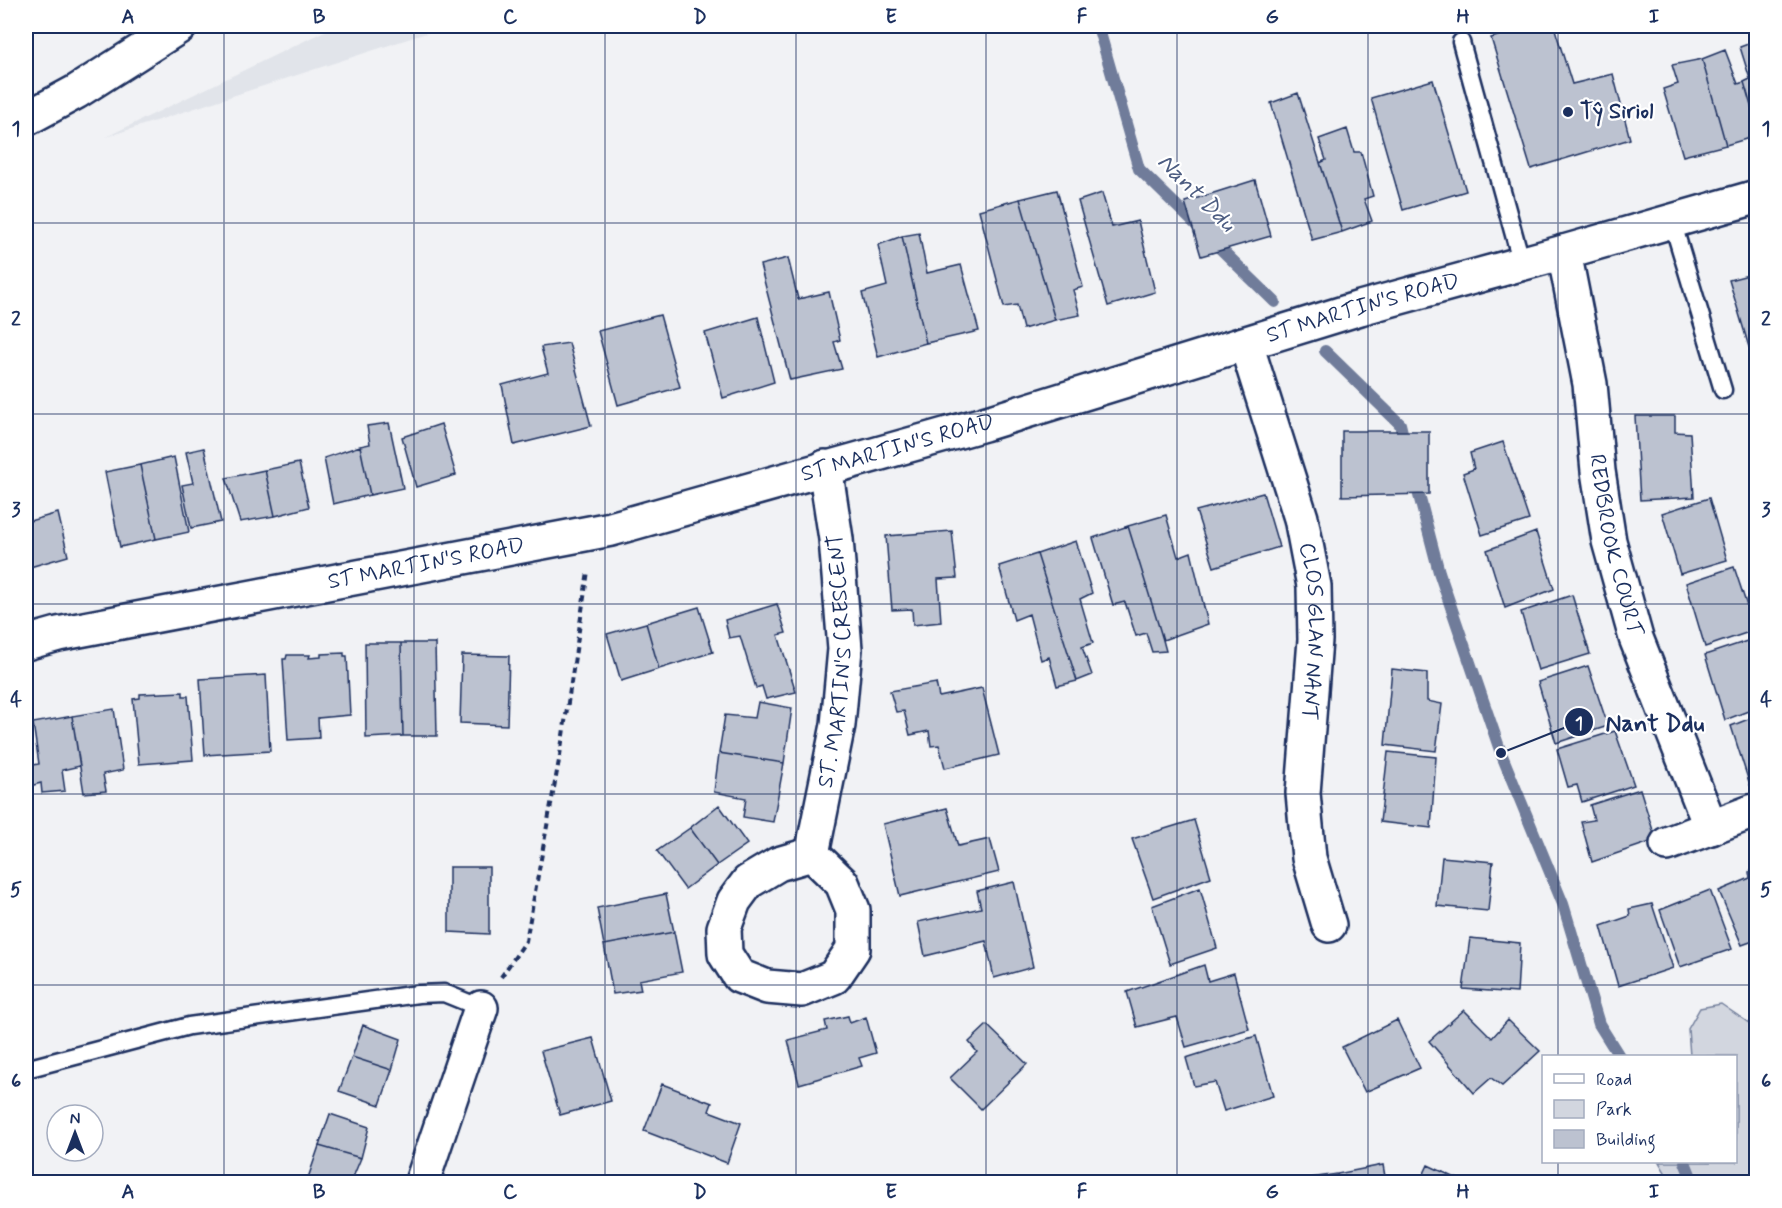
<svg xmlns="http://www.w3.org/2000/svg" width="1782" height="1208" font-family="Mynerve,sans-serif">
<rect width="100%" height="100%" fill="#f1f2f5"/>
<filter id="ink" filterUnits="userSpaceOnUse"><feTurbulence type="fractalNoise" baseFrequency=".0167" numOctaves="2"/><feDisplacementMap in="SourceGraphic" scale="12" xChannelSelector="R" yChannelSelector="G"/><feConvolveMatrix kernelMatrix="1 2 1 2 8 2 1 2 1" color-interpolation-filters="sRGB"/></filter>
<g filter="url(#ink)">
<!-- built -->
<path fill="#e1e4ea" d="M335 26H448L106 137Z"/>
<!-- green -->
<path fill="#d2d6df" stroke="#76829e" stroke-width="1.5" d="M1721 1004 1756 1028V1182H1685L1666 1174 1659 1162H1736V1056H1690L1688 1029 1700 1008Z"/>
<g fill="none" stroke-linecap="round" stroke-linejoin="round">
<!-- stream -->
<path stroke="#707c9a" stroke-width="12" d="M1098 26 1139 169 1275 302
M1325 351 1400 424 1405 445
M1415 480 1439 572 1501 753 1563 904 1599 1024 1619 1056
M1685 1162 1693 1182"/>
</g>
<!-- building -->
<path fill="#bcc2d0" stroke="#1b2f5e" stroke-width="1.5" d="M1531 26H1554L1572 84 1613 74 1630 139 1531 169 1491 38Z
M1756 41V123L1744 82 1750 79 1740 47Z
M1725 50 1738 84 1744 82 1756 123V136L1726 145 1702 59Z
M1702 59 1726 145 1683 156 1663 89 1678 84 1672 65Z
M1433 80 1466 191 1403 210 1371 98Z
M1298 93 1342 232 1312 240 1271 103Z
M1347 129 1354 152H1361L1373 196 1364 199 1372 221 1342 232 1320 163 1326 160 1319 139Z
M1255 180 1271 236 1201 256 1185 202Z
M1057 190 1083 287 1073 290 1080 315 1055 320 1020 199Z
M1102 193 1112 227 1138 221 1155 292 1108 306 1078 201Z
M1020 199 1055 320 1023 329 1017 305 1004 307 979 210Z
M919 233 927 273 961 265 979 331 926 343 902 236Z
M902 236 926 343 878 357 862 293 887 286 878 245Z
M788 258 798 299 829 292 840 340 834 342 842 369 790 380 760 265Z
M1756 273V345L1749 347 1729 280Z
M660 315 680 387 618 405 598 331Z
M758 317 774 382 723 398 705 333Z
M569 343 591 426 514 445 502 385 548 373 541 347Z
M1635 416H1675V432L1690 433 1694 497 1640 500Z
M389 423 403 488 370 495 360 446 370 444 367 426Z
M441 424 456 475 416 487 402 437Z
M1342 431H1429V494L1342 496Z
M1503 442 1529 520 1482 535 1463 473 1474 469 1470 453Z
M360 446 370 495 333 504 324 458Z
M204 448 221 522 191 528 182 485 193 483 186 452Z
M174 457 189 532 156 539 140 465Z
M299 463 309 507 275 516 265 470Z
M140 465 156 539 120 547 105 472Z
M265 470 275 516 240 522 226 478Z
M1263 493 1279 547 1214 567 1196 511Z
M1709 498 1727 560 1680 574 1662 513Z
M58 513 68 556 30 567 26 545V522Z
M1166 515 1178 557 1191 552 1208 624 1163 640 1128 526Z
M1128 526 1163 640 1166 651 1152 652 1146 633 1136 636 1125 602 1113 605 1093 538Z
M952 531 957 578 938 579 941 622 913 625 912 609 892 610 886 536Z
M1536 532 1554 589 1505 608 1487 550Z
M1076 541 1092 593 1080 599 1093 643 1082 647 1092 675 1077 681 1037 554Z
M1037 554 1077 681 1057 686 1049 657 1041 660 1029 614 1014 620 999 566Z
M1734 567 1755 630 1705 647 1686 583Z
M1572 595 1590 654 1538 670 1521 612Z
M777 604 786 633 778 635 796 692 766 699 762 686 756 688 740 636 729 638 725 620Z
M699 607 713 652 659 669 646 623Z
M646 623 659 669 621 681 607 634Z
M1756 638V708L1725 720 1705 655Z
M365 643H401L403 736 366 738Z
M401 643H435L437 736H403Z
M344 653V656H347L350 715 318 718 319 738 288 740 283 659H286L287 655H310L309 658 321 657V654Z
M462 655 509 656 507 725 460 723Z
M1588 666 1608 726 1556 743 1538 682Z
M1392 669 1427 673V701L1442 704 1436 751 1385 745Z
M266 675 270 751 205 755 200 679Z
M936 683 939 697 982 688 999 755 945 768 939 745 931 746 929 731 910 735 904 711 896 712 890 691Z
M183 692V696H188L193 760 139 764 133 699 140 698V694Z
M758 702 792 708 784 763 719 753 725 715 755 718Z
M114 709 123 770 103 774 106 791 84 793 72 716Z
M72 716 80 766 62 770 65 791 42 793 41 783 30 786 27 766 39 764 33 723Z
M1756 716V783L1750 785 1731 726Z
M1615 731 1634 785 1582 802 1577 785 1568 787 1557 749Z
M1388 752 1436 757 1431 828 1380 822Z
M719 753 784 763 773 822 743 817 746 798 714 792Z
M1640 789 1656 840 1592 862 1581 822 1594 820 1590 805Z
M719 805 747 844 717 865 690 828Z
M947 808 958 846 990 839 999 872 900 896 883 824Z
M1194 820 1211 877 1153 898 1132 839Z
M690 828 717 865 685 889 657 851Z
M1442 857 1493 862 1488 911 1437 906Z
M449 867H489V934L449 932Z
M1756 869V940L1742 945 1719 891 1750 878 1749 872Z
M1014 882 1033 967 994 978 986 941 925 956 918 922 981 908 977 891Z
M1200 888 1217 948 1170 964 1152 906Z
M1710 890 1732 949 1680 967 1660 910Z
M666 894 674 932 604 945 597 908Z
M1652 904 1673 968 1618 986 1601 926 1630 916 1629 909Z
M674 932 682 972 639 980 641 990 613 994 604 945Z
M1470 938 1520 943 1517 993 1463 989Z
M1204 965 1208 981 1234 973 1249 1029 1186 1047 1177 1017 1137 1027 1127 992Z
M1464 1010 1492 1038 1508 1020 1540 1051 1502 1086 1491 1078 1474 1093 1429 1041Z
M848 1016 850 1023 866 1017 876 1053 859 1058 862 1066 799 1084 788 1040 827 1030 825 1021Z
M1397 1020 1420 1068 1365 1092 1342 1047Z
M363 1025 401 1039 392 1070 352 1057Z
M987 1025 1027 1064 981 1109 950 1078 977 1052 969 1042Z
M1256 1036 1273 1096 1224 1111 1215 1082 1194 1086 1186 1058Z
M593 1038 611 1101 560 1115 541 1051Z
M352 1057 392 1070 380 1105 339 1091Z
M662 1084 712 1103 709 1111 741 1123 727 1163 644 1131Z
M330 1114 369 1127 361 1158 319 1146Z
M319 1146 361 1158 351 1182H321L308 1178Z
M1383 1165 1386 1182H1339L1337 1174Z
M1428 1165 1458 1179 1456 1182H1420Z
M1337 1174 1339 1182H1304V1179Z"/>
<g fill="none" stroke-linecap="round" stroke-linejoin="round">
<defs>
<path id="lane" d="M1461 42 1522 264
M1672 221 1723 390
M26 1069 189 1026 418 994 444 993 481 1008"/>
<g id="street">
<path d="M26 119 76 92 180 26"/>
<path id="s1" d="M1564 252 1590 384 1598 471 1609 541 1636 638 1711 828"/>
<path id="s2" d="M1246 344 1301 518 1314 586 1315 640 1303 793 1309 858 1329 925"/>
<path id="s3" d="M26 643 58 634 611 529 984 424 1360 308 1564 252 1756 197"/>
<path d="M1667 844 1754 811"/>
<path id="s4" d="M812 854 778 864 748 882 734 901 724 928 725 954 739 976 767 987 802 990 834 977 853 949V910L842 883 812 854 838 725 845 649 836 539 825 467"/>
<path d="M422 1182 481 1008"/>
</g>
</defs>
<!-- lane casing -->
<use href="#lane" stroke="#1b2f5e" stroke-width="21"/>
<!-- street casing -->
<use href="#street" stroke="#1b2f5e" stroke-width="38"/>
<!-- path -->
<path stroke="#1b2f5e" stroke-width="4" stroke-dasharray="6 4.5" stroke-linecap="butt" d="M501 977 526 941 560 755 588 571"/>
<!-- lane -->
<use href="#lane" stroke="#fff" stroke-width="16"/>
<!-- street -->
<use href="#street" stroke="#fff" stroke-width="33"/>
</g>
</g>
<!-- grid -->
<path fill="none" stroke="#1b2f5e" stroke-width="1.5" stroke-opacity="0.55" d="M224 26V1182M414 26V1182M605 26V1182M796 26V1182M986 26V1182M1177 26V1182M1368 26V1182M1558 26V1056M26 223H1756M26 414H1756M26 604H1756M26 794H1756M26 985H1756M1558 1162V1182"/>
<!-- markers -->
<circle fill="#1b2f5e" stroke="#fff" stroke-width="2" cx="1568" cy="112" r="6"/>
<g text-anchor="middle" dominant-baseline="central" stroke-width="4.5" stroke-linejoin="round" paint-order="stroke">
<!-- poi labels -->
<g font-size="22" font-weight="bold" fill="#1b2f5e" stroke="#fff" text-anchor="start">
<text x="1580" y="112">Tŷ Siriol</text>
</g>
<!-- street labels -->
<g font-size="22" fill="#1b2f5e" stroke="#fff">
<text stroke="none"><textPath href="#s3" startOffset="1380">ST MARTIN'S ROAD</textPath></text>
<text stroke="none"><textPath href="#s3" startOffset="894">ST MARTIN'S ROAD</textPath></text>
<text stroke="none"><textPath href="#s1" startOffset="298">REDBROOK COURT</textPath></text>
<text stroke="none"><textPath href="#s3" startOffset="408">ST MARTIN'S ROAD</textPath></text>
<text stroke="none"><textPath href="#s2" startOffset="297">CLOS GLAN NANT</textPath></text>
<text stroke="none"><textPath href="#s4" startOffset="614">ST. MARTIN'S CRESCENT</textPath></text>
</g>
<!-- water labels -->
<g font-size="24" font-style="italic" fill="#4c5c81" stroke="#fff">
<text transform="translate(1196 193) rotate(45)">Nant Ddu</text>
</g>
</g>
<!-- callouts -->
<path fill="none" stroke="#1b2f5e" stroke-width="2" d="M1501 753L1579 722"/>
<g fill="#1b2f5e" stroke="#fff" stroke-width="2">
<circle cx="1501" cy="753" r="6"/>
<circle cx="1579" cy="722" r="15"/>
</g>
<g font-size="18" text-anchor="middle" font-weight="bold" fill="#fff">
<text x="1579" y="729">1</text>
</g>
<g font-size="24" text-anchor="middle" font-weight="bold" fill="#1b2f5e" stroke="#fff" stroke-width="4.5" stroke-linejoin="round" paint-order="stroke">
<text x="1655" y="731">Nant Ddu</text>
</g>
<!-- margin -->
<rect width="1782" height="1208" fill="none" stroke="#fff" stroke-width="66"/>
<!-- legend -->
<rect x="1542" y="1055" width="195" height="108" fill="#ffffff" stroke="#a4acbf" stroke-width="1.5"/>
<rect x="1554" y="1074" width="30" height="9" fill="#ffffff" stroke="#a4acbf" stroke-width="1.5"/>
<text x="1596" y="1085" font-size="18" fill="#1b2f5e">Road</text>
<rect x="1554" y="1100" width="30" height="18" fill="#d2d6df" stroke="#a4acbf" stroke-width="1.5"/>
<text x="1596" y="1115" font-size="18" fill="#1b2f5e">Park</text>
<rect x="1554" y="1130" width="30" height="18" fill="#bcc2d0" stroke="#a4acbf" stroke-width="1.5"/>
<text x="1596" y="1145" font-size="18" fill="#1b2f5e">Building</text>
<!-- north arrow -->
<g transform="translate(75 1133)"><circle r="28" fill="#ffffff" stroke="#a4acbf" stroke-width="1.5"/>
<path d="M0-4.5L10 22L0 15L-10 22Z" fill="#1b2f5e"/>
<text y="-9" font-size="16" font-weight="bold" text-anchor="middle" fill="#1b2f5e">N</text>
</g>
<rect x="33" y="33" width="1716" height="1142" fill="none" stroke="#1b2f5e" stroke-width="2"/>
<g font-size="20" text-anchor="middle" font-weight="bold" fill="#1b2f5e">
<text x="128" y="23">A</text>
<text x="319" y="23">B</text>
<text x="510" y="23">C</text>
<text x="700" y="23">D</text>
<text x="891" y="23">E</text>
<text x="1082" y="23">F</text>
<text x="1272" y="23">G</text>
<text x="1463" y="23">H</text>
<text x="1654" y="23">I</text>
<text x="16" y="135">1</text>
<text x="1766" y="135">1</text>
<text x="16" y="325">2</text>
<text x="1766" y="325">2</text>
<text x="16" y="516">3</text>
<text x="1766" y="516">3</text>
<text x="16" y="706">4</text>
<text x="1766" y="706">4</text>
<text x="16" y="896">5</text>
<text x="1766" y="896">5</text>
<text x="16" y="1087">6</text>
<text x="1766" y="1087">6</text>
<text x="128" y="1198">A</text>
<text x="319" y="1198">B</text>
<text x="510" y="1198">C</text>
<text x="700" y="1198">D</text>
<text x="891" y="1198">E</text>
<text x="1082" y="1198">F</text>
<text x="1272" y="1198">G</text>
<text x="1463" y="1198">H</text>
<text x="1654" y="1198">I</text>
</g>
</svg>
